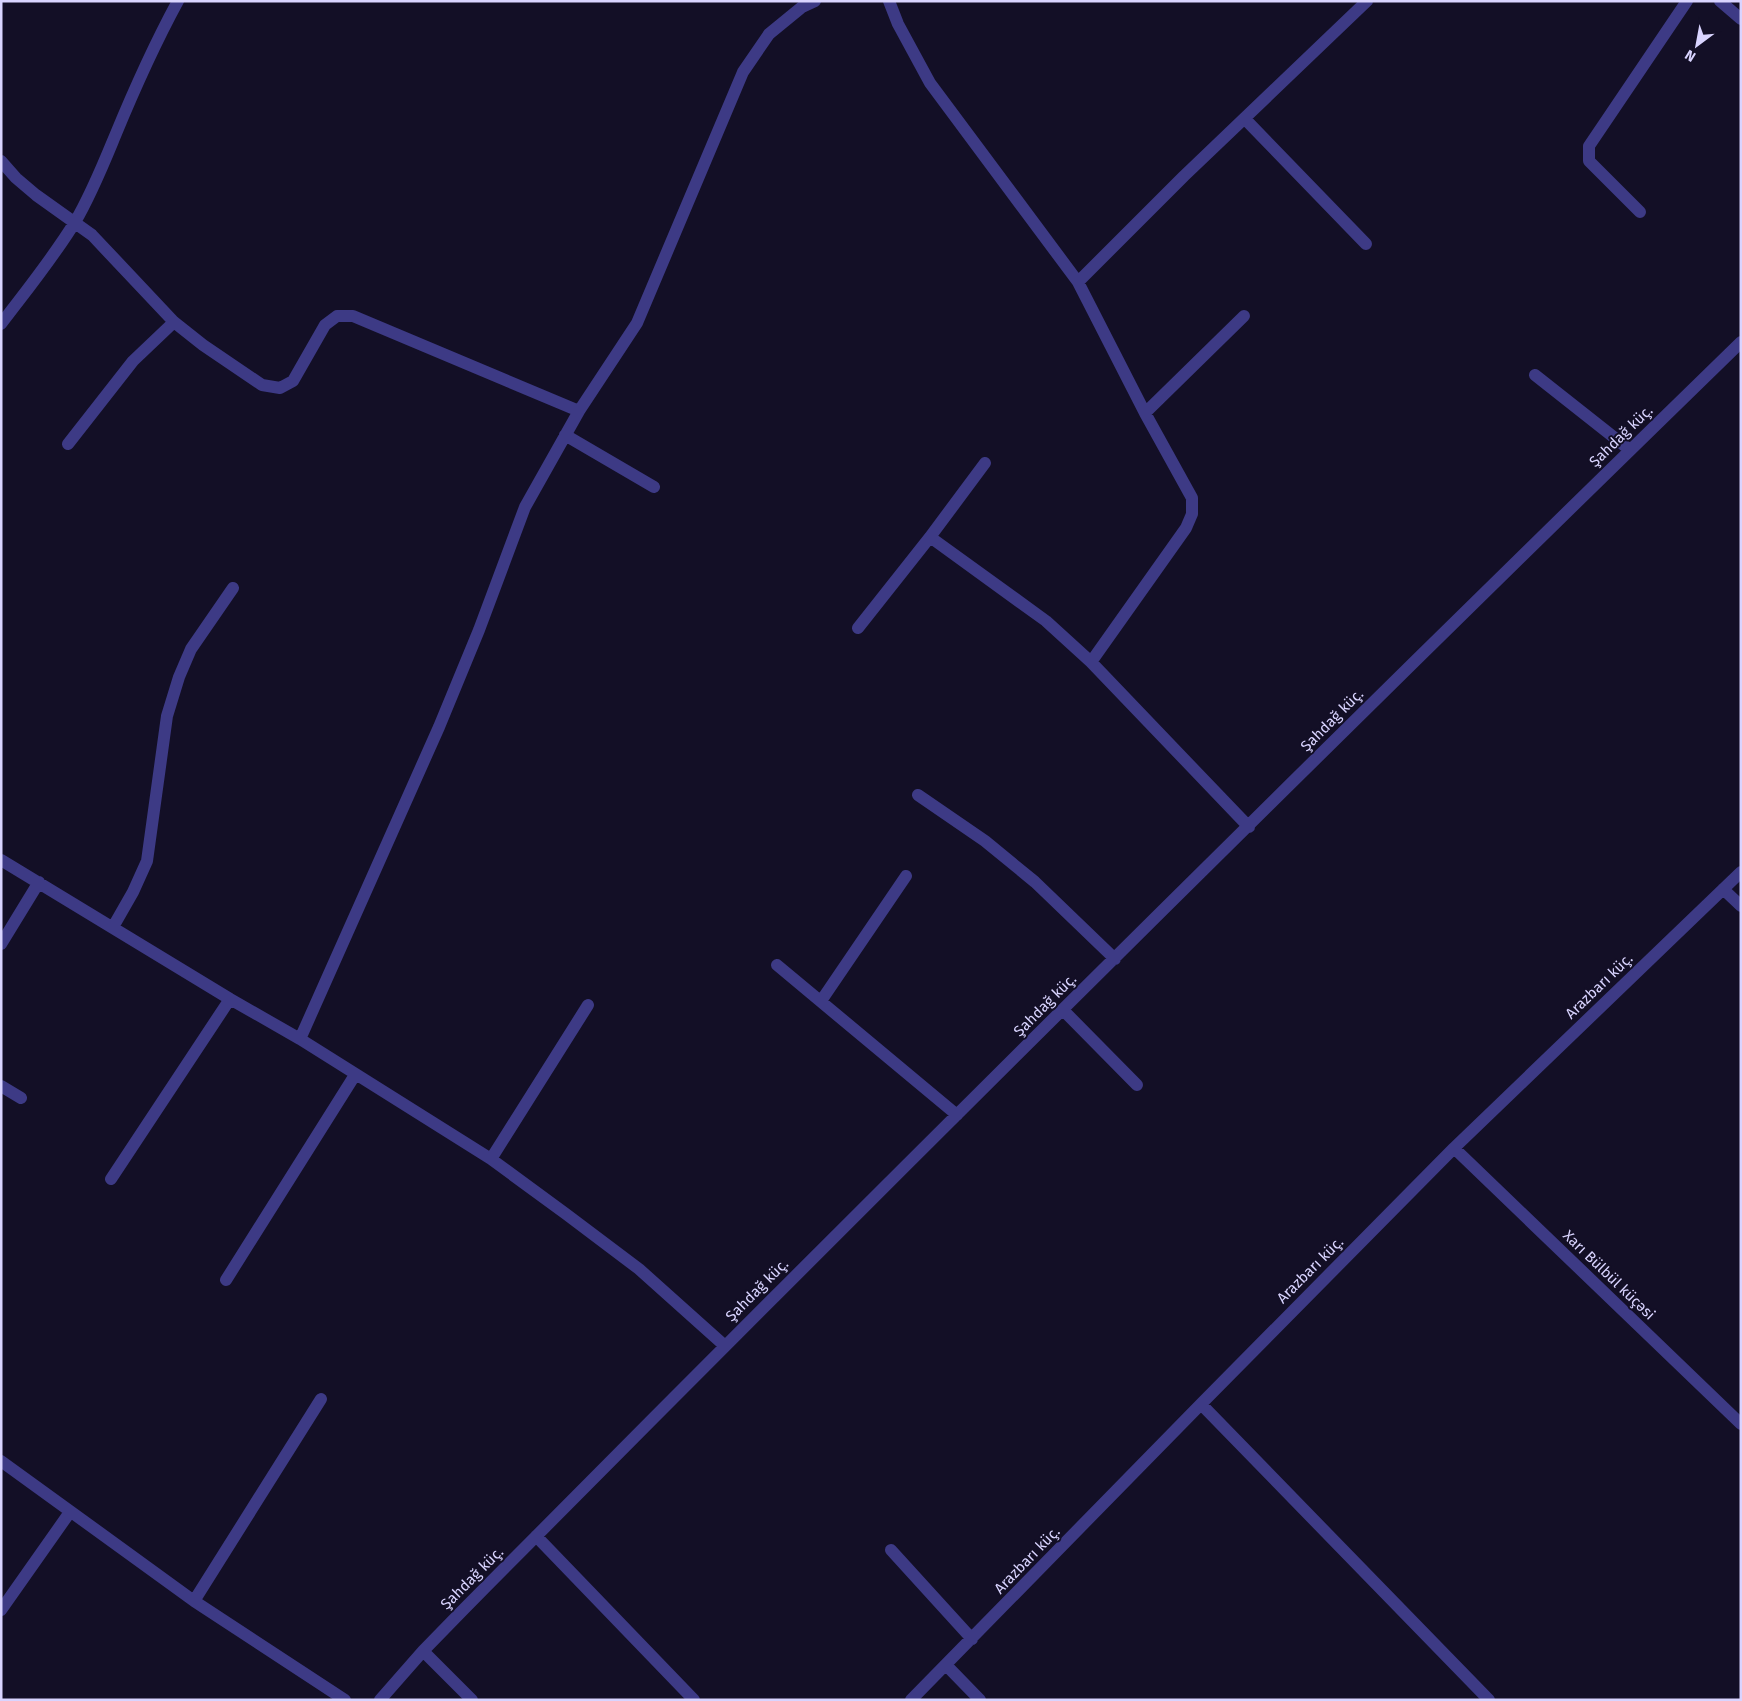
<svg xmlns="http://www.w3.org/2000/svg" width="1742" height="1701" font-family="'Fira Sans',sans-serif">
<rect width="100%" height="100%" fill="#130f26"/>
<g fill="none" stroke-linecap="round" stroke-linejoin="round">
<!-- lane -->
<path stroke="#3d3a85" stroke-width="12" d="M1640 212 1589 161V146L1687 1"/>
<!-- street -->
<path stroke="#3d3a85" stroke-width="12" d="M889 1 898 24 930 83 1078 282 1145 413 1192 498V514L1186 528 1091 662
M1720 1 1741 19
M1245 119 1366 244
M1 161 16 178 36 195 92 235 174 322 203 345 262 385 280 388 293 381 325 325 337 316H353L579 411
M1078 282 1184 176 1367 1
M1 324C26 291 53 258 75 222 91 195 103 165 115 136 134 90 154 45 178 1
M1535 375 1630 450
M1145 413 1244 316
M565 435 654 487
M68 444 133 361 174 322
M930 537 1046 621 1091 662 1249 827
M858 628 930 537 985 463
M918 795 985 841 1035 882 1115 959
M1 860 230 999 300 1039 491 1159 566 1214 639 1269 725 1346
M1723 889 1741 906
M113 927 133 892 147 861 167 716 179 677 191 649 233 588
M1 944 39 882
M777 965 957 1115
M821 1001 906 876
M1063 1010 1137 1085
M300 1039 439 727 479 630 525 507 579 411 637 323 743 72 769 34 802 7 815 1
M1 1086 21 1098
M1454 1148 1741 1424
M491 1159 588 1005
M111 1179 230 999
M226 1280 355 1075
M1201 1404 1489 1700
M1 1461 194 1601 345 1700
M536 1536 694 1700
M891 1550 972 1639
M194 1601 321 1399
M1 1610 70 1512
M423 1651 472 1700
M946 1665 980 1700
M380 1700 423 1651 462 1611C885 1184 1311 761 1741 342
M911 1700 1201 1404 1454 1148 1741 872"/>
</g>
<g text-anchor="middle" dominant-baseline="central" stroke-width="4" stroke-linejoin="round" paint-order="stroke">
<!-- street labels -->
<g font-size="15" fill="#d9d4ff" stroke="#130f26">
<text transform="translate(1621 436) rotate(-44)">Şahdağ küç.</text>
<text transform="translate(1332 720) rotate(-45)">Şahdağ küç.</text>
<text transform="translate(1599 986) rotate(-44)">Arazbarı küç.</text>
<text transform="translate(1045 1005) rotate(-45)">Şahdağ küç.</text>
<text transform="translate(1310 1270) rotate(-45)">Arazbarı küç.</text>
<text transform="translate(1609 1275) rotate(44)">Xarı Bülbül küçəsi</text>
<text transform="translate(757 1290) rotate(-45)">Şahdağ küç.</text>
<text transform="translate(1027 1560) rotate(-46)">Arazbarı küç.</text>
<text transform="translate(472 1578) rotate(-45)">Şahdağ küç.</text>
</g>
</g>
<!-- border -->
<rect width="1742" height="1701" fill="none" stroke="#d9d4ff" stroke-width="5"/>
<!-- north arrow -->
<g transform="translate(1697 45) rotate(212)" stroke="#130f26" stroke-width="4" paint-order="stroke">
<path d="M0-4L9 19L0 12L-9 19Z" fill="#d9d4ff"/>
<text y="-8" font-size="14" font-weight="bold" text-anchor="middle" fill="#d9d4ff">N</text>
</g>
</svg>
